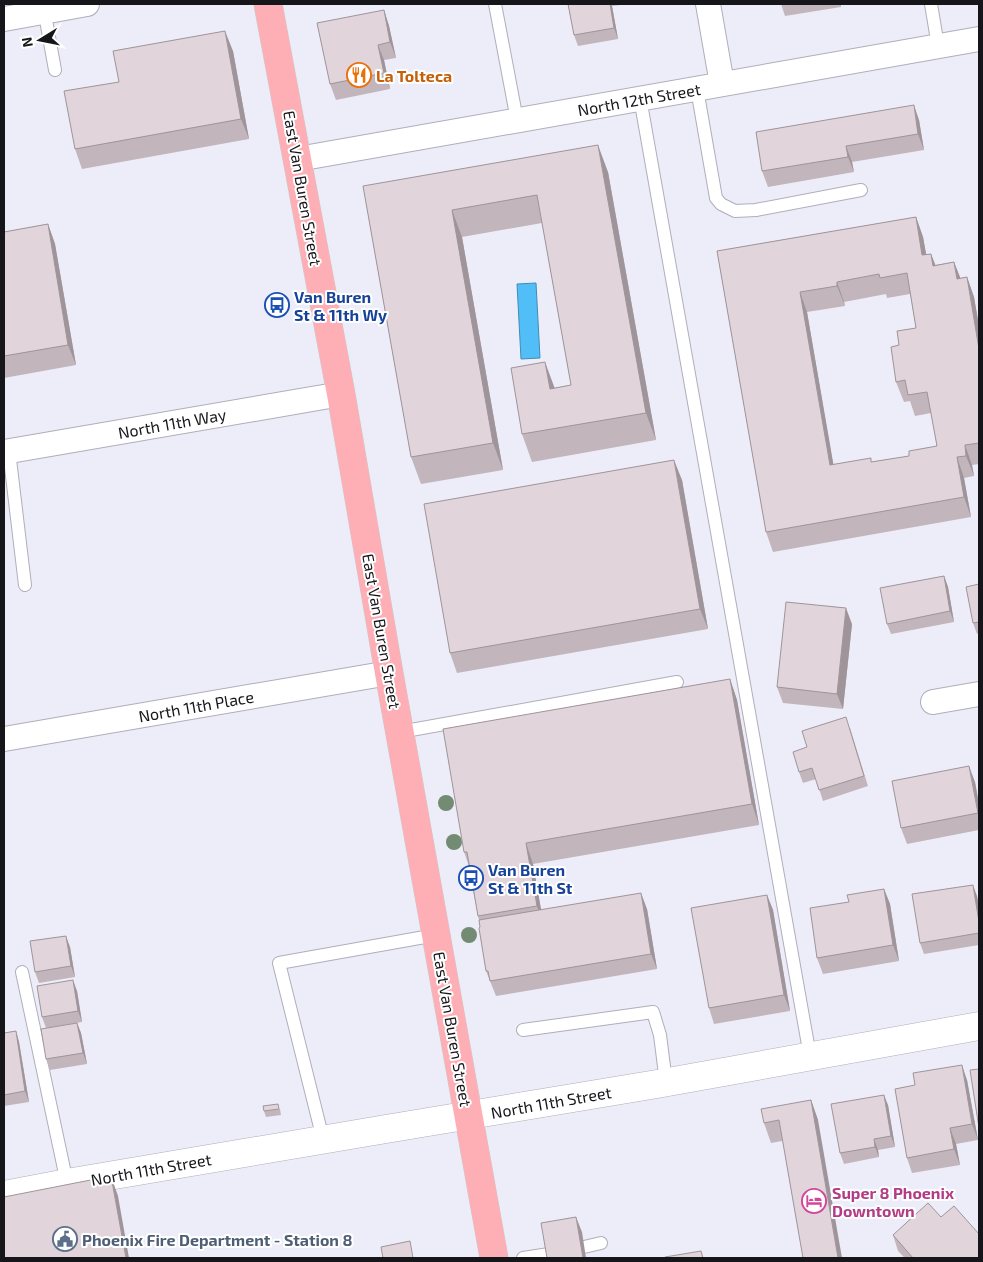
<svg xmlns="http://www.w3.org/2000/svg" width="983" height="1262" font-family="'Exo 2',sans-serif">
<rect width="100%" height="100%" fill="#ededf9"/>
<!-- water -->
<path fill="#52bef7" stroke="#408cb5" d="M536 283 540 358 521 359 517 284Z"/>
<g fill="none" stroke-linecap="round" stroke-linejoin="round">
<defs>
<path id="service" d="M495 4 517 120
M931 4 938 46
M44 9 55 70
M697 89 716 198 721 204 735 211 756 210 861 190
M640 98 810 1056
M9 451 25 585
M400 732 677 682
M22 972 67 1183
M523 1030 653 1012 660 1035 666 1082
M323 1139 279 963 436 935
M584 1247 601 1243
M523 1258 549 1254"/>
<path id="minor" d="M708 4 722 84
M4 19 87 4
M298 159 979 39
M4 452 341 394
M933 702 979 694
M4 739 389 673"/>
<path id="tertiary" d="M4 1195 67 1183 386 1129 657 1084 979 1026"/>
<path id="primary" d="M268 4 341 394 389 673 494 1258"/>
</defs>
<!-- service casing -->
<use href="#service" stroke="#afaeba" stroke-width="14"/>
<!-- minor casing -->
<use href="#minor" stroke="#afaeba" stroke-width="26"/>
<!-- tertiary casing -->
<use href="#tertiary" stroke="#afaeba" stroke-width="29"/>
<!-- primary casing -->
<use href="#primary" stroke="#cccccd" stroke-width="29"/>
<!-- service -->
<use href="#service" stroke="#fff" stroke-width="12"/>
<!-- minor -->
<use href="#minor" stroke="#fff" stroke-width="24"/>
<!-- tertiary -->
<use href="#tertiary" stroke="#fff" stroke-width="28"/>
<!-- primary -->
<use href="#primary" stroke="#feafb5" stroke-width="28"/>
</g>
<!-- trees -->
<g fill="#738b72">
<circle cx="446" cy="803" r="8"/>
<circle cx="454" cy="842" r="8"/>
<circle cx="469" cy="935" r="8"/>
</g>
<!-- wall -->
<path fill="#c2b6bc" fill-rule="evenodd" d="M568 4H629L612 6 618 39 578 46 574 35Z
M781 4H841V7L785 16Z
M384 10 389 26 396 58 384 60 390 89 336 100 330 84Z
M233 51 249 139 82 169 75 149 119 82Z
M919 120 924 150 852 162 854 172 768 187 762 171Z
M608 172 656 440 532 462 522 434 554 388 571 385 542 223 462 237 503 470 421 484 411 457 363 186Z
M916 217 923 237 926 254H931L935 265 954 262 960 278 967 277 974 297 979 326V464L972 465 974 476 964 478 971 517 773 552 766 532 717 251ZM886 294 887 298 910 294 916 328 896 382 904 402 910 401 915 416 931 413 937 446 909 456 872 462 833 464 807 312 845 306 844 302Z
M48 224 55 244 76 365 4 378V232Z
M682 480 708 629 457 673 450 653Z
M944 576 948 587 954 622 891 634 887 624Z
M979 584V633L977 634 973 623Z
M852 624 843 709 783 703 777 687Z
M730 679 737 700 759 825 533 864 541 910 647 909 657 969 496 996 486 971 479 920 478 916 473 890H470L468 885 470 869 464 852Z
M850 728 868 786 823 801 816 779 803 783 799 772 807 747Z
M975 782 979 804V830L907 844 901 828Z
M884 889 890 904 899 961 823 974 817 958Z
M767 895 773 910 790 1011 714 1024 709 1008Z
M977 896 979 907V945L924 954 920 943Z
M70 947 75 977 39 983 35 972Z
M77 991 82 1022 46 1028 42 1017Z
M77 1023 81 1033 87 1064 50 1070 46 1059Z
M16 1031 19 1042 29 1102 4 1106V1033Z
M967 1080 978 1140 956 1144 960 1165 912 1173 907 1158Z
M811 1100 818 1120 782 1141 771 1143 764 1123Z
M888 1105 895 1147 878 1150 879 1157 844 1164 840 1153Z
M280 1109 281 1115 266 1117 264 1111Z
M893 1235 979 1258H905L898 1251Z"/>
<!-- shaded-wall -->
<path fill="#9e9499" d="M610 4H611L612 6 618 39 614 28Z
M384 10 389 26 396 58 390 42Z
M225 31 233 51 249 139 241 119Z
M378 45 384 60 390 89 384 73Z
M914 105 919 120 924 150 918 134Z
M598 145 608 172 656 440 646 413Z
M846 146 852 162 854 172 848 157Z
M452 210 462 237 503 470 493 443Z
M916 217 923 237 930 275 922 255Z
M48 224 55 244 76 365 68 345Z
M931 254 939 274 933 266Z
M954 262 962 282 957 279Z
M967 277 974 297 979 326V349Z
M837 282 844 302 845 306 837 286Z
M800 292 807 312 837 485 830 465Z
M545 362 555 389H550Z
M965 445 972 465 974 476 966 456Z
M957 457 964 478 971 517 964 497Z
M674 460 682 480 708 629 700 609Z
M944 576 948 587 954 622 950 611Z
M846 608 852 624 843 709 837 694Z
M730 679 737 700 759 825 752 804Z
M969 766 975 782 979 804V816Z
M526 843 533 864 544 926 537 906Z
M973 885 977 896 979 907V922Z
M884 889 890 904 899 961 893 945Z
M641 893 647 909 657 969 651 954Z
M767 895 773 910 790 1011 784 995Z
M66 936 70 947 75 977 71 966Z
M73 980 77 991 82 1022 78 1011Z
M77 1023 81 1033 87 1064 83 1053Z
M16 1031 19 1042 29 1102 25 1091Z
M962 1065 967 1080 978 1140 972 1124Z
M884 1095 888 1105 895 1147 891 1136Z
M811 1100 818 1120 842 1258H838Z
M950 1128 956 1144 960 1165 954 1149Z
M874 1139 878 1150 879 1157 875 1147Z
M111 1176 118 1196 129 1258H126Z
M576 1217 582 1232 586 1258H583Z"/>
<!-- building -->
<path fill="#e1d4db" stroke="#9e9499" fill-rule="evenodd" d="M568 4H610L614 28 574 35Z
M384 10 390 42 378 45 384 73 330 84 317 23Z
M225 31 241 119 75 149 64 91 119 82 113 51Z
M914 105 918 134 846 146 848 157 762 171 756 132Z
M598 145 646 413 522 434 511 368 545 362 550 389 571 385 537 195 452 210 493 443 411 457 363 186Z
M916 217 922 255 931 254 933 266 954 262 957 279 967 277 979 349V443L965 445 966 456 957 457 964 497 766 532 717 251ZM907 273 916 328 897 331 899 345 891 347 896 382 905 380 908 395 927 392 937 446 909 451V456L871 462V458L830 465 800 292 837 286V282L879 274 880 278Z
M48 224 68 345 4 356V232Z
M674 460 700 609 450 653 424 504Z
M944 576 950 611 887 624 880 588Z
M979 584V622L973 623 966 587Z
M786 602 846 608 837 694 777 687Z
M730 679 752 804 526 843 537 906 478 916 467 852H464L443 729Z
M846 717 864 776 819 790 812 768 799 772 793 752 807 747 802 731Z
M969 766 978 813 901 828 892 781Z
M470 869 472 884 468 885 465 870Z
M973 885 979 922V933L920 943 912 894Z
M884 889 893 945 817 958 810 908 849 902 847 895Z
M641 893 651 954 490 981 488 971H486L479 928 480 927 479 920Z
M767 895 784 995 709 1008 691 908Z
M66 936 71 966 35 972 30 941Z
M73 980 78 1011 42 1017 37 986Z
M77 1023 83 1053 46 1059 41 1029Z
M16 1031 25 1091 4 1095V1033Z
M962 1065 972 1124 950 1128 954 1149 907 1158 895 1089 915 1085 913 1073Z
M979 1069V1128L970 1070Z
M884 1095 891 1136 874 1139 875 1147 840 1153 831 1104Z
M811 1100 838 1258H803L779 1120 764 1123 761 1109Z
M278 1104 279 1109 264 1111 263 1106Z
M111 1176 126 1258H4V1197Z
M928 1203 941 1217 954 1206 979 1234V1258H913L893 1235Z
M576 1217 583 1258H547L541 1223Z
M410 1241 413 1258H383L381 1247Z
M701 1251 703 1258H665V1257Z"/>
<!-- icons -->
<defs>
<symbol id="restaurant-ring" viewBox="-11 -11 22 22"><circle r="9.5" fill="#fff" stroke="#e8710a" stroke-width="1.5"/><path d="M-5-6h1v4h1v-4h1v4h1v-4h1v5L-1.5 .5V6h-2V.5L-5-1ZM5-6V6H3V1.5H1.5Q1.5-4 5-6Z" fill="#e8710a"/></symbol>
<symbol id="bus-ring" viewBox="-11 -11 22 22"><circle r="9.5" fill="#fff" stroke="#1a4fb4" stroke-width="1.5"/><path d="M-5-6H5V4H4V6H2V4H-2V6H-4V4H-5ZM-3.5-4V0h7V-4ZM-3.5 1.2v1.5H-2V1.2ZM2 1.2v1.5H3.5V1.2Z" fill="#1a4fb4"/></symbol>
<symbol id="hotel-ring" viewBox="-11 -11 22 22"><circle r="9.5" fill="#fff" stroke="#d1479c" stroke-width="1.5"/><path d="M-6-4.5h1.5V1H6V5H4.5V3h-9V5H-6ZM-4 0a1.8 1.8 0 1 1 3.6 0ZM.5 0V-2.5h3Q6-2.5 6 0Z" fill="#d1479c"/></symbol>
<symbol id="civic-ring" viewBox="-11 -11 22 22"><circle r="9.5" fill="#fff" stroke="#5c6f8a" stroke-width="1.5"/><path d="M-.6-6.5H3V-4.5H.6V-3L4-1V1h2V6H-6V1h2V-1L-.6-3ZM-1.2 2.5V6h2.4V2.5Z" fill="#5c6f8a"/></symbol>
</defs>
<g fill-rule="evenodd">
<use href="#restaurant-ring" x="345" y="61" width="28" height="28"/>
<use href="#bus-ring" x="263" y="291" width="28" height="28"/>
<use href="#bus-ring" x="457" y="864" width="28" height="28"/>
<use href="#hotel-ring" x="800" y="1187" width="28" height="28"/>
<use href="#civic-ring" x="51" y="1225" width="28" height="28"/>
</g>
<g text-anchor="middle" dominant-baseline="central" stroke-width="4" stroke-linejoin="round" paint-order="stroke">
<!-- food labels -->
<g font-size="16" font-weight="bold" fill="#c56008" stroke="#fff" text-anchor="start">
<text x="376" y="75">La Tolteca</text>
</g>
<!-- street labels -->
<g font-size="16" fill="#16161a" stroke="#fff">
<text transform="translate(639 99) rotate(-10)">North 12th Street</text>
<text transform="translate(303 188) rotate(80)">East Van Buren Street</text>
<text transform="translate(172 423) rotate(-10)">North 11th Way</text>
<text transform="translate(382 631) rotate(80)">East Van Buren Street</text>
<text transform="translate(196 706) rotate(-10)">North 11th Place</text>
<text transform="translate(453 1029) rotate(80)">East Van Buren Street</text>
<text transform="translate(551 1102) rotate(-10)">North 11th Street</text>
<text transform="translate(151 1169) rotate(-10)">North 11th Street</text>
</g>
<!-- transit labels -->
<g font-size="16" font-weight="bold" fill="#164399" stroke="#fff" text-anchor="start">
<text x="294" y="296">Van Buren<tspan x="294" dy="18">St &amp; 11th Wy</tspan></text>
<text x="488" y="869">Van Buren<tspan x="488" dy="18">St &amp; 11th St</tspan></text>
</g>
<!-- hotel labels -->
<g font-size="16" font-weight="bold" fill="#b23c85" stroke="#fff" text-anchor="start">
<text x="832" y="1192">Super 8 Phoenix<tspan x="832" dy="18">Downtown</tspan></text>
</g>
<!-- service labels -->
<g font-size="16" font-weight="bold" fill="#4e5e75" stroke="#fff" text-anchor="start">
<text x="82" y="1239">Phoenix Fire Department - Station 8</text>
</g>
</g>
<!-- border -->
<rect width="983" height="1262" fill="none" stroke="#16161a" stroke-width="10"/>
<!-- north arrow -->
<g transform="translate(40 40) rotate(260)" stroke="#ffffff" stroke-width="4" paint-order="stroke">
<path d="M0-4L9 19L0 12L-9 19Z" fill="#16161a"/>
<text y="-8" font-size="14" font-weight="bold" text-anchor="middle" fill="#16161a">N</text>
</g>
</svg>
